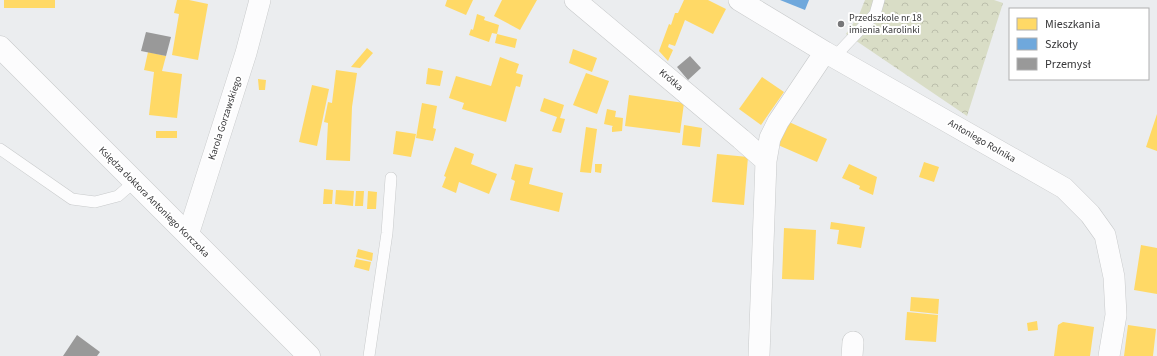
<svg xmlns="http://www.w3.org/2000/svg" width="1157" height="356" font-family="'Source Sans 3',sans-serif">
<defs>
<pattern id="forest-crowns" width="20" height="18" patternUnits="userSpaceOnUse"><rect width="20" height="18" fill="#d9ddc6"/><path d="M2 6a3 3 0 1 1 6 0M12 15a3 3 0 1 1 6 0" fill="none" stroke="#bbbeab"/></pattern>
</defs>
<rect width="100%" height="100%" fill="#ebedef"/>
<!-- forest -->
<path fill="url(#forest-crowns)" d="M865 0H994L1003 3 967 116 846 34 859 15Z"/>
<!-- homes -->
<path fill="#ffd966" d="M4 0H55V8H4Z
M177 0H189L208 4 198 60 172 55 179 14 174 13Z
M447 0H473L466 15 445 6Z
M502 0H537L520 30 494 16Z
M684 0H708L726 9 713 34 685 20 675 46 669 44 668 47 673 50 668 61 659 51 669 24 671 25 675 13H678Z
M477 14 485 17 484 20 499 25 497 34 492 33 489 42 469 35 471 29 473 30Z
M497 34 517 39 515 48 495 43Z
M367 48 373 53 360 68 351 67Z
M573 49 597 58 592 72 569 63Z
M148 52 166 56 162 71 182 74 177 118 149 115 154 72 144 70Z
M500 57 519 64 516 73 523 75 520 87 516 86 506 122 462 109 464 103 449 98 456 76 491 86Z
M428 68 443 71 440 86 426 84Z
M336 70 357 73 352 107 350 161 326 160 328 123 324 122 328 102 332 103Z
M586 73 609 81 597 114 573 105Z
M762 77 784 92 761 125 739 109Z
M258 79 266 80 265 90H259Z
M312 85 329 89 317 146 299 142Z
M629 95 684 103 680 133 625 126Z
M544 98 564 105 560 118 565 119 561 133 552 131 557 117 540 111Z
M422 103 437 106 433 128 436 129 433 141 416 138Z
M607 109 616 111 615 117 623 118 622 131 612 132V127L613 126 604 124Z
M1157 114V151L1146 147Z
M789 122 827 139 817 162 778 145Z
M684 125 702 128 700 147 682 145Z
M586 127 597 129 591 173 580 172Z
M156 131H177V138H156Z
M396 131 416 134 411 157 393 154Z
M455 147 474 154 471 164 497 174 489 194 459 182 456 193 442 187 446 177 444 176Z
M717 154 748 157 744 205 712 202Z
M924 162 939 167 934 182 919 177Z
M515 164 533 168 529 184 563 193 559 212 510 200 515 181 511 179Z
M595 164H602L601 173 595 172Z
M849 164 877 177 873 195 859 189 860 186 842 178Z
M324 189 333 190 332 204H323Z
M336 190 354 191 353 206 335 204Z
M356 191H364L363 206H355Z
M368 191 377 192 376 209H367Z
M831 222 865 227 861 248 837 244 839 230 830 229Z
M784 228 816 230 814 280 782 279Z
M1141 245 1157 248V294L1134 290Z
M358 249 373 253 372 261 356 257Z
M356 259 371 262 369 271 354 267Z
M911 297 939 299 938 314 910 311Z
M907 312 938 315 936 342 905 340Z
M1037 321 1038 330 1028 331 1027 323Z
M1063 322 1094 327 1090 356H1054L1058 325Z
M1128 325 1156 329 1153 356H1124Z"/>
<!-- schools -->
<path fill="#6fa8dc" d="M780 0H809L805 10Z"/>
<!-- industry -->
<path fill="#999" d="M146 32 171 37 166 56 141 51Z
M690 56 701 68 688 80 677 67Z
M77 335 100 352 97 356H63Z"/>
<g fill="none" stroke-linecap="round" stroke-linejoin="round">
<defs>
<path id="service" d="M836 58 840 51 875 14 879 0
M0 149 72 199 95 202 118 196 134 182
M369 356 387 233 391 178"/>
<path id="minor" d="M575 0 741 139 766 161
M739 0 825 52 1064 188 1090 214 1105 235 1114 277 1116 315 1109 356
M188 235 246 53 260 0
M759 356 766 161 770 138 778 122 825 52
M852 356 853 342"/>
<path id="tertiary" d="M0 47 309 356"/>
</defs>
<!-- service casing -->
<use href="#service" stroke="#c8cacb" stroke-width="12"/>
<!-- minor casing -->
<use href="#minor" stroke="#c8cacb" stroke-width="22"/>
<!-- tertiary casing -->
<use href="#tertiary" stroke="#c8cacb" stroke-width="23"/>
<!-- service -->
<use href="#service" stroke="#fcfcfd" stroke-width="11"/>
<!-- minor -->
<use href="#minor" stroke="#fcfcfd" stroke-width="21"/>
<!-- tertiary -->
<use href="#tertiary" stroke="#fcfcfd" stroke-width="22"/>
</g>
<!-- markers -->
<circle fill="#777779" stroke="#fff" stroke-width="1.5" cx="841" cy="24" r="4"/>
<g text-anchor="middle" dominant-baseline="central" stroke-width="4" stroke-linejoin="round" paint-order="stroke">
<!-- poi labels -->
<g font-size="10" fill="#38383a" stroke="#fff" text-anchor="start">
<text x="849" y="18">Przedszkole nr 18<tspan x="849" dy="12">imienia Karolinki</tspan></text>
</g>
<!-- street labels -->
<g font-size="10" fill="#38383a" stroke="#fff">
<text transform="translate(671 80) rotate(40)">Krótka</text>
<text transform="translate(225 118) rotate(-72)">Karola Gorzawskiego</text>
<text transform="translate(982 141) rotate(30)">Antoniego Rolnika</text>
<text transform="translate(154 202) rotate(45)">Księdza doktora Antoniego Korczoka</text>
</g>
</g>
<!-- legend -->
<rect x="1009" y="8" width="140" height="72" fill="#ffffff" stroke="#afafb0"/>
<rect x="1017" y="18" width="20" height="12" fill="#ffd966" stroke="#afafb0"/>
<text x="1045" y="28" font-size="12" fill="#38383a">Mieszkania</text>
<rect x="1017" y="38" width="20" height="12" fill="#6fa8dc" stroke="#afafb0"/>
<text x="1045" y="48" font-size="12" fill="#38383a">Szkoły</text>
<rect x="1017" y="58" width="20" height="12" fill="#999999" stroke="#afafb0"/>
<text x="1045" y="68" font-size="12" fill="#38383a">Przemysł</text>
</svg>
